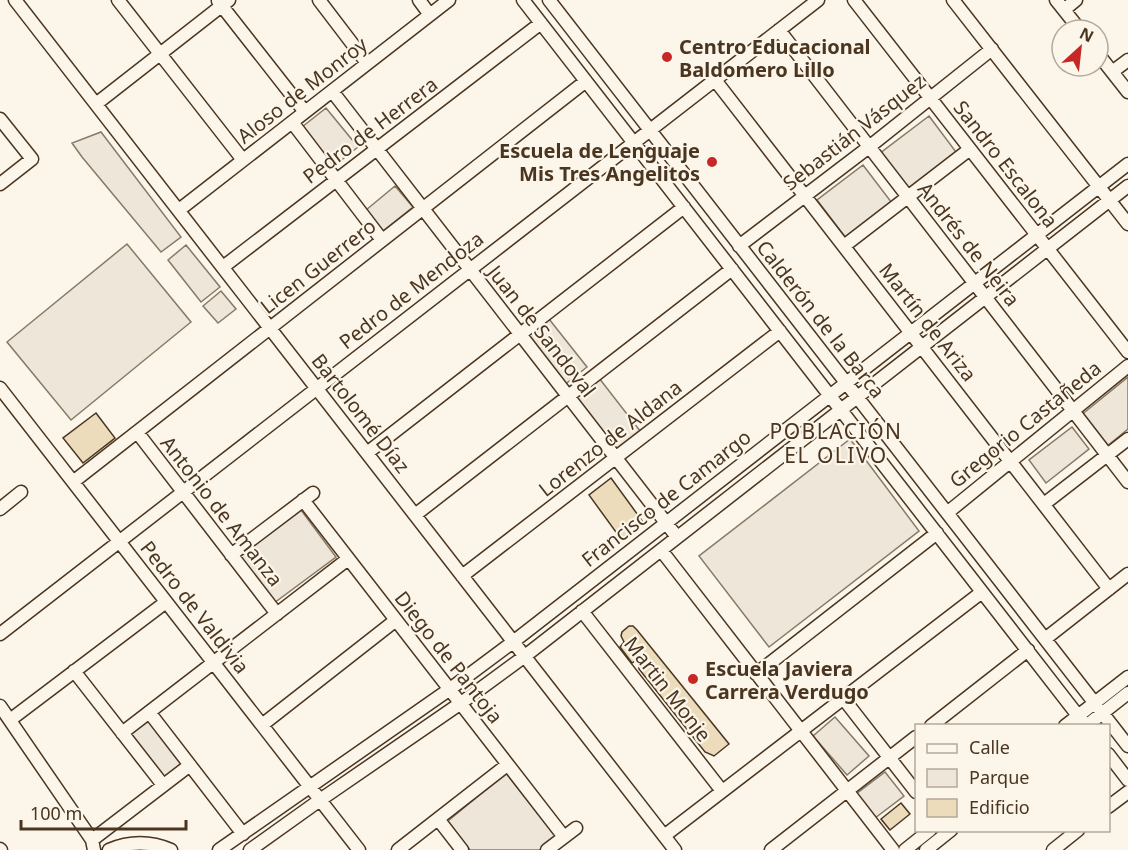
<svg xmlns="http://www.w3.org/2000/svg" width="1128" height="850" font-family="'Noto Sans',sans-serif">
<rect width="100%" height="100%" fill="#fbf6e9"/>
<!-- green -->
<path fill="#ede6d9" stroke="#887966" stroke-width="1.5" d="M326 108 358 147 334 166 302 127Z
M929 116 956 152 907 190 879 154Z
M101 132 181 237 161 252 82 157 72 143Z
M863 165 892 203 846 238 817 200Z
M395 186 413 207 383 231 366 210Z
M127 244 191 322 71 420 7 342Z
M186 245 220 287 201 302 168 260Z
M221 291 236 309 218 323 203 306Z
M549 319 587 367 563 386 524 338Z
M1128 377V429L1106 447 1080 416Z
M599 378 641 432 616 450 575 397Z
M1072 427 1089 449 1046 483 1029 460Z
M850 439 919 531 769 647 699 556Z
M301 510 336 557 274 603 239 557Z
M835 717 869 756 847 775 813 736Z
M149 720 185 766 165 780 131 734Z
M885 772 904 796 875 818 856 794Z
M506 773 556 837 540 850H470L448 821Z"/>
<!-- building -->
<path fill="#ecdcbc" stroke="#4a3520" stroke-width="1.5" d="M96 413 115 438 83 463 63 438Z
M611 478 643 522 621 539 589 495Z
M629 626H633L637 630 729 744 714 756 705 752 639 669 638 659 632 663 620 647 624 642 621 636 622 632Z
M901 803 910 814 890 830 881 819Z"/>
<g fill="none" stroke-linecap="round" stroke-linejoin="round">
<defs>
<path id="minor" d="M15 0 675 850
M118 0 243 160
M319 0 367 63
M419 0 430 15
M523 0 1086 726
M549 0 1128 746
M854 0 1128 352
M953 0 1128 224
M1056 0 1080 30
M218 1 305 112
M1064 10 1076 0
M779 30 1128 482
M1098 54 1128 92
M1112 72 1128 60
M715 80 1109 589
M332 91 677 537
M96 104 229 0
M0 119 32 159 0 184
M292 122 382 240
M179 210 449 0
M739 246 869 147 992 49
M844 246 970 149
M223 267 541 23
M0 388 359 850
M137 432 277 614
M367 453 684 207
M73 482 586 81
M303 500 564 837
M1044 504 1128 439
M0 509 21 492
M947 513 1128 366
M415 515 732 269
M661 550 893 850
M231 555 313 493
M462 576 780 331
M582 611 722 791
M0 634 818 0
M1045 639 1128 574
M74 671 163 785
M756 674 937 533
M843 698 916 792
M0 706 92 840 94 850
M149 712 243 834
M10 720 166 602
M262 725 396 620
M931 726 1028 650
M1065 726 1128 677
M1086 726 1128 693
M122 733 348 559
M1108 754 1128 780
M1108 807 1128 792
M438 819 462 850
M664 836 982 592
M92 840 190 765
M0 849 1 850
M109 850C130 841 150 841 171 850
M219 850 450 689 513 642 1128 164
M250 850 320 800 461 703 525 656 1128 186
M398 850 507 765
M547 850 576 828
M771 850 916 737
M905 850 930 830
M926 850 951 830
M1053 850 1078 830"/>
</defs>
<!-- minor casing -->
<use href="#minor" stroke="#4a3520" stroke-width="15"/>
<!-- minor -->
<use href="#minor" stroke="#fbf6e9" stroke-width="12"/>
</g>
<!-- markers -->
<g fill="#c62828" stroke="#fbf6e9" stroke-width="2">
<circle cx="667" cy="57" r="6"/>
<circle cx="712" cy="162" r="6"/>
<circle cx="693" cy="679" r="6"/>
</g>
<g text-anchor="middle" dominant-baseline="central" stroke-width="4.5" stroke-linejoin="round" paint-order="stroke">
<!-- poi labels -->
<g font-size="20" font-weight="bold" fill="#4a3520" stroke="#fbf6e9" text-anchor="start">
<text x="679" y="46">Centro Educacional<tspan x="679" dy="23">Baldomero Lillo</tspan></text>
<text x="700" y="150" text-anchor="end">Escuela de Lenguaje<tspan x="700" dy="23">Mis Tres Angelitos</tspan></text>
<text x="705" y="668">Escuela Javiera<tspan x="705" dy="23">Carrera Verdugo</tspan></text>
</g>
<!-- street labels -->
<g font-size="20" fill="#4a3520" stroke="#fbf6e9">
<text transform="translate(302 90) rotate(-38)">Aloso de Monroy</text>
<text transform="translate(370 130) rotate(-37)">Pedro de Herrera</text>
<text transform="translate(854 132) rotate(-38)">Sebastián Vásquez</text>
<text transform="translate(1006 164) rotate(52)">Sandro Escalona</text>
<text transform="translate(969 244) rotate(52)">Andrés de Neira</text>
<text transform="translate(318 266) rotate(-38)">Licen Guerrero</text>
<text transform="translate(411 290) rotate(-38)">Pedro de Mendoza</text>
<text transform="translate(821 319) rotate(52)">Calderón de la Barca</text>
<text transform="translate(928 322) rotate(52)">Martín de Ariza</text>
<text transform="translate(542 331) rotate(52)">Juan de Sandoval</text>
<text transform="translate(361 413) rotate(52)">Bartolomé Díaz</text>
<text transform="translate(1025 424) rotate(-39)">Gregorio Castañeda</text>
<text transform="translate(610 438) rotate(-38)">Lorenzo de Aldana</text>
<text transform="translate(666 498) rotate(-38)">Francisco de Camargo</text>
<text transform="translate(222 511) rotate(52)">Antonio de Amanza</text>
<text transform="translate(195 607) rotate(52)">Pedro de Valdivia</text>
<text transform="translate(449 657) rotate(52)">Diego de Pantoja</text>
<text transform="translate(668 689) rotate(52)">Martin Monje</text>
</g>
<!-- neighbourhood labels -->
<g font-size="21" letter-spacing="1.5" fill="#4a3520" stroke="#fbf6e9">
<text x="836" y="431">POBLACIÓN<tspan x="836" dy="24">EL OLIVO</tspan></text>
</g>
</g>
<!-- legend -->
<rect x="915" y="724" width="195" height="108" fill="#fbf6e9" stroke="#b4a999" stroke-width="1.5"/>
<rect x="927" y="744" width="30" height="9" fill="#fbf6e9" stroke="#b4a999" stroke-width="1.5"/>
<text x="969" y="754" font-size="18" fill="#4a3520">Calle</text>
<rect x="927" y="769" width="30" height="18" fill="#ede6d9" stroke="#b4a999" stroke-width="1.5"/>
<text x="969" y="784" font-size="18" fill="#4a3520">Parque</text>
<rect x="927" y="799" width="30" height="18" fill="#ecdcbc" stroke="#b4a999" stroke-width="1.5"/>
<text x="969" y="814" font-size="18" fill="#4a3520">Edificio</text>
<!-- north arrow -->
<g transform="translate(1080 48) rotate(27)"><circle r="28" fill="#fbf6e9" stroke="#b4a999" stroke-width="1.5"/>
<path d="M0-4.5L10 22L0 15L-10 22Z" fill="#c62828"/>
<text y="-9" font-size="16" font-weight="bold" text-anchor="middle" fill="#4a3520">N</text>
</g>
<!-- scale -->
<path d="M21 820v9h165v-9" fill="none" stroke="#4a3520" stroke-width="3"/>
<text x="30" y="820" font-size="18" fill="#4a3520" stroke="#fbf6e9" stroke-width="4.5" paint-order="stroke">100 m</text>
</svg>
